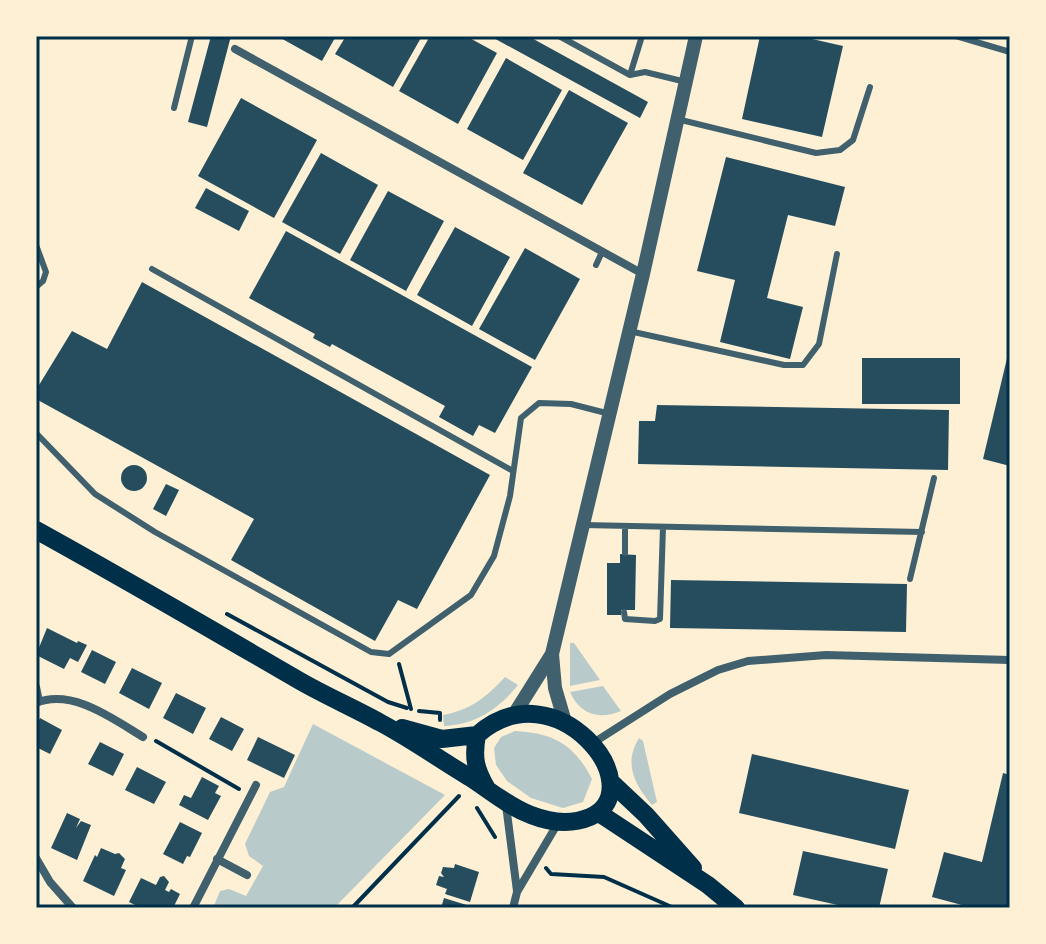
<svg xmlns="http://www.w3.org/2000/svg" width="1046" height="944" font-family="'Fira Sans Condensed',sans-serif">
<rect width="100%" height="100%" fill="#fdf0d5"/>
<!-- green -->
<path fill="#b9caca" d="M570 643H574L600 680 570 686Z
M505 677 518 685C499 709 475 725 444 726L443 715C471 710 486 697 505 677Z
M603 686 621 711C599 720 580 715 570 692Z
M313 724 445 795 334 908H213L220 891 229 889 246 896 263 866 249 856 245 844 270 792 284 787Z
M515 731C553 733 574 744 592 779L583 802 563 808 531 798 507 781 496 765 494 748 501 737Z
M639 738 643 741 657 802 652 805C635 785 623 764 639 738Z"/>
<!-- building -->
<path fill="#264d5e" d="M211 36H231L207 127 188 122Z
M277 36H336L322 61Z
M346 36H422L393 87 335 54Z
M430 36H466L497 53 458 124 399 91Z
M490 36H528L648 102 640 118Z
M760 36H799L843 46 822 137 742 119Z
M506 58 562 90 523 160 467 129Z
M569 90 628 123 582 205 523 173Z
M241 98 317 140 274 218 198 176Z
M321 153 378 185 340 254 282 222Z
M726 157 845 187 835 226 788 215 767 298 803 307 790 359 720 342 735 280 697 271Z
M206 188 249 211 239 231 195 208Z
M388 191 444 221 406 291 350 260Z
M455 227 510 257 472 326 417 295Z
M286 231 532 367 495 433 479 425 473 436 439 417 445 406 332 344 330 347 313 338 315 334 249 298Z
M525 248 580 279 535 360 479 329Z
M142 282 490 475 417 609 398 600 375 641 231 560 254 519 36 399V390L72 331 107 349Z
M1009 350 1010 351V466L983 459Z
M862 358H960V404H862Z
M657 405 949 410 948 470 638 464 639 421H655Z
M121 478a13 13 0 1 1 26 0a13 13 0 1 1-26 0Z
M166 484 179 490 166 516 153 509Z
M620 554 636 555 635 610H621V615H607V563H620Z
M671 580 907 584 906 632 670 628Z
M47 628 77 643 78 641 87 645 78 662 70 658 64 669 36 655Z
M92 650 116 662 105 684 81 672Z
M132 668 162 683 149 709 119 693Z
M176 693 206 708 193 734 163 718Z
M221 717 244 729 232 751 209 739Z
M40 718 62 730 50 754 36 747V726Z
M258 737 295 755 284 778 247 760Z
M100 742 124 754 113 776 88 764Z
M752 754 909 790 895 849 739 813Z
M137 767 166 782 154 804 125 790Z
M1003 773 1010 775V908H973L932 897 944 852 982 862Z
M202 777 219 786 215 793 221 796 208 820 179 805 184 795 191 798Z
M67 813 80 819 76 828 81 821 91 825 77 860 51 848Z
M180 822 202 833 190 857 187 856 183 864 163 854Z
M101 848 115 854 119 853 125 859 121 868 126 870 114 896 83 881 95 855 97 857Z
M803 851 888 869 879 908H851L793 895Z
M455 864 479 872 470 902 445 894 447 889 436 885 439 876 444 877 441 873 443 867 454 868Z
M164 876 169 882 165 890 169 892 171 889 180 894 173 908H141L129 902 141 878 156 885 160 877Z
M444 898 473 907V908H441Z"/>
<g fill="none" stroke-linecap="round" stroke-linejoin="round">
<!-- path -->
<path stroke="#003049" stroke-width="4" d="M227 614 388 702 407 708
M399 664 411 709
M419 711 440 713V720
M156 741 239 789
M477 808 495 837
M546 868 551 874 604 877 674 908
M352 908 459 796"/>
<!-- service -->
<path stroke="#3f606c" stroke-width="6" d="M559 36 630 75 645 72 686 82
M956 36 1010 52
M630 75 642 36
M174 108 192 36
M677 119 816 153 840 150 853 140 870 87
M36 245 46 272 43 281 36 287
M596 265 602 252
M152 269 513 471
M629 331 784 365H803L819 344 837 254
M36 433 95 494 155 532 371 652 389 654 471 595 494 556 510 496 521 418 539 403 571 404 610 414
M583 525 922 532
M625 553V527
M910 579 934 478
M624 612 625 619 655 621 660 619 663 527"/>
<!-- minor -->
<path stroke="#3f606c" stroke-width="8" d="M235 49 643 274
M36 687 39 701
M36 703C72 688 113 719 143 737
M593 743 670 694 718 670 748 661 826 655 1010 660
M506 805 517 891
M36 858 50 882 73 908
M217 859 247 875
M193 908 256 785
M513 908 517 892 558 823"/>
<!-- tertiary -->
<path stroke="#3f606c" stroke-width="14" d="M515 713 552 654
M565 722 555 688 552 654 643 274 696 36"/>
<!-- primary -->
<path stroke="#003049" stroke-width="18" d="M36 530C125 579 212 630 300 681 326 696 354 708 381 723 411 739 439 759 469 777 488 789 509 807 531 815 549 822 571 825 590 817 654 789 556 665 477 735 473 757 475 768 486 787
M402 728 442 739 477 735
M611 782 646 815 693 868
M599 813 708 885 736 908"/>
</g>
<!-- border -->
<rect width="1046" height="944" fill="none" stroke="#fdf0d5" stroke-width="76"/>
<rect x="38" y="38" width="970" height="868" fill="none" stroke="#003049" stroke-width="3"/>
</svg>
